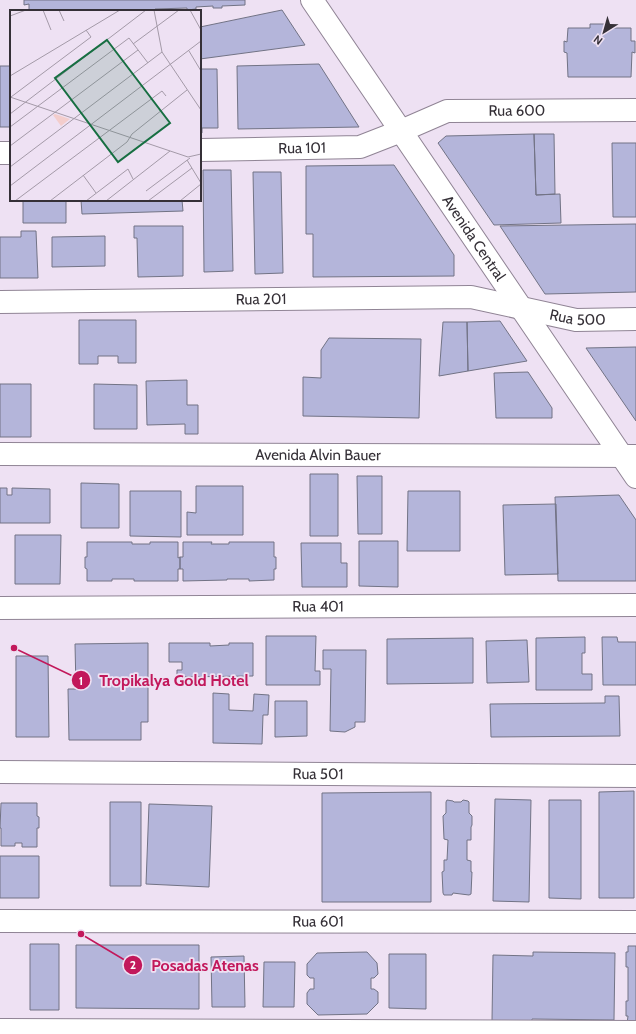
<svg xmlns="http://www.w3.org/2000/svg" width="636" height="1034" font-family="Cabin,sans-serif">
<rect width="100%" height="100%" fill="#eee1f3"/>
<!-- building -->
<path fill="#b4b5da" stroke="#727385" d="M24 0H245V5L222 6V8H213V6L196 7V9L187 10V8L155 9V11H146V10L126 11H29V4L24 5Z
M282 10 305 45 200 59V27Z
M590 24H609V28H631V41H635V53L632 52 631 77H568L567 53 564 52V41L567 42 568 28H590Z
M319 64 359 127 238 129 237 66Z
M0 66H11V127H0Z
M200 69H217L218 128H202V133H200Z
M534 134H554L555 194 536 195Z
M534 134 536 195 560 194 561 223 494 225 438 143 446 136Z
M612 143H636V217H613Z
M394 165 454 255V276L313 277V234H306V166Z
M203 170H231L233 271 204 272Z
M253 172H281L283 273 255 274Z
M23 200H66V223H23Z
M81 200H182L183 211 82 214Z
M636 224V292L545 294 500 226Z
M134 226H183V276L138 277 137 238H134Z
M21 231H36L38 278H0V237H21Z
M105 236V266L52 267V237Z
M79 320H136V363H118V356H98V364H79Z
M500 321 527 361 468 371 467 322Z
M443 322H467L468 371 439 376Z
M329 338 421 339 419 418 303 416V377L321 378V350Z
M636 347V421L586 348Z
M528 372 552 408V418H496L494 373Z
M187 380V405H198V434H185V424L147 425 146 381Z
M0 384H31V437H0Z
M94 384 137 385V429H94Z
M310 474H338V536H310Z
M357 476H382V534H358Z
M81 483 119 484V528H81Z
M196 486H243V535H187V512L196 513Z
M0 488H7V495H12V488L50 489V523H0Z
M130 491H181V537L130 536Z
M408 491H460V551H407Z
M619 495 636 520V581H558L555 497Z
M556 504 558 574 505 575 503 505Z
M15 535H61L60 584H15Z
M359 541H398V587L359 586Z
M87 542H132V544H150V542H178V558L180 557V569H178V581H134V579H112V581H87V569L85 568V557H87Z
M183 542H212L211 544H229V542H274V557H276V569H274V580L249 581V579H227V580L183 581V569H180V557H183Z
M301 543H341V563H347V587H302Z
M266 636H316L315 671H320V685H266Z
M585 637V653H582V674H592V690H536V638Z
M602 637H617L618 642H636V685H603Z
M473 638V683L387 684V639Z
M527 640 529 682 487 683 486 641Z
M148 643V722H141V740H69L68 689H76L75 644Z
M169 643H210V646L229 645V643H253V676L177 677V670H182V662H169Z
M323 650H366L365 722H355V727L345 732 330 731 331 669H323Z
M16 656H48L49 737H16Z
M213 693 229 694V710L253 711 254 694 269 695 268 715H263L262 744 213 743Z
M605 696H619L620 736 491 737 490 704 605 703Z
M275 701H307V736L275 737Z
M634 791V898H599V792Z
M431 792V902H322V793Z
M495 799 531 800 529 902 493 901Z
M447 800 453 801 454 802H461L463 800 468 801 469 802V813L472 816V825L471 827V840H467V860L471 861V872H472L471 894 469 895 453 893 452 895H444L443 893 442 872 444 871V860H447L448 840 444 839 443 816 446 813V802Z
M549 800H581V899L549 898Z
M110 802H141V886H110Z
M1 803H37V816L39 817V828H37V847H22V843H15V846H1V828H0Z
M149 804 212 806 209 887 146 884Z
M0 856H39V898H0Z
M30 944H59V1010H30Z
M76 945H199V1009L76 1008Z
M628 946H636V1024H627L628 1016H626V1001H628V967H626V952H628Z
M367 952 377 963 378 974 374 978H371V989H374L378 992V1003L367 1014 318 1015 307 1004V993L310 989H314V978H310L307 975V964L317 953Z
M533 952 615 953 614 1020 532 1019V1021H492L493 955 533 956Z
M389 954H426V1009L389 1008Z
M244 956 245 1007H212L211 957Z
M264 962H295L294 1007H263Z"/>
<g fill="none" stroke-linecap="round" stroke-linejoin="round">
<defs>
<g id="minor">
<path id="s1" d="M200 150 360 147 401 131 447 111 636 110"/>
<path d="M0 153H11"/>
<path id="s2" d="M0 302 471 297 576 320 636 319"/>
<path id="s3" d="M0 608 636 605"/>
<path id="s4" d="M0 772 636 776"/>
<path id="s5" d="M0 921 636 922"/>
<path d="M0 1030 636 1032"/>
</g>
<g id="secondary">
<path id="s6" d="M312 0 636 477"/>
<path id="s7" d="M0 454 636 456"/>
</g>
</defs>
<!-- minor casing -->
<use href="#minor" stroke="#908495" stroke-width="24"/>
<!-- secondary casing -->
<use href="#secondary" stroke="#908495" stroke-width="24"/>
<!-- minor -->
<use href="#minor" stroke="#fff" stroke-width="22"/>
<!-- secondary -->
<use href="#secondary" stroke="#fff" stroke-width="22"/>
</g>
<g text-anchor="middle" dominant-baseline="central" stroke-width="3.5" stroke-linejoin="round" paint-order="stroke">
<!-- street labels -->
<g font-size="15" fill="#353037" stroke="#eee1f3">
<text stroke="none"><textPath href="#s1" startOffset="324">Rua 600</textPath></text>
<text stroke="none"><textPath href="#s1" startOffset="102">Rua 101</textPath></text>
<text stroke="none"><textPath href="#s6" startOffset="288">Avenida Central</textPath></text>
<text stroke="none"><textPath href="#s2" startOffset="261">Rua 201</textPath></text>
<text stroke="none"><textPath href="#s2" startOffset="580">Rua 500</textPath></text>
<text stroke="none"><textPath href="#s7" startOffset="318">Avenida Alvin Bauer</textPath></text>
<text stroke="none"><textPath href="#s3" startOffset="318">Rua 401</textPath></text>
<text stroke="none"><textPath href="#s4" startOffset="318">Rua 501</textPath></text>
<text stroke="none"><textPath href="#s5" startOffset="318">Rua 601</textPath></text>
</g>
</g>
<!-- overview -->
<g transform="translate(10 10)">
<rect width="191" height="191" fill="#eee1f3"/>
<path d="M45 104 60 109 51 116 43 105Z" fill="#f3cdcc"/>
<path fill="none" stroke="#a49aa8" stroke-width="1" d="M33 0 41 20M49 0 54 11M144 0 152 42 191 100M180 0 191 20M0 6 16 0M123 34 169 0M179 41 191 61M0 66 110 0M0 87 178 147 191 144M1 87 81 27 76 20M0 104 136 0M0 117 119 28 138 53M0 136 128 40M177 150 191 173M0 157 152 42M73 165 86 183M0 176 191 31M136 181 180 148M5 191 152 81 156 86M40 191 117 132 122 124 177 80M76 191 118 159 123 169M96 191 160 141M138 191 182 158M170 191 191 174"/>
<path fill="#176f42" fill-opacity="0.15" stroke="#176f42" stroke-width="2" d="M97 30 160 113 108 152 45 68Z"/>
<rect width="191" height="191" fill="none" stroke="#353037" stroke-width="2"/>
</g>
<!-- callouts -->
<path fill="none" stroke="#c2185b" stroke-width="1.5" d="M14 648L81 680M81 934L133 965"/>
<g fill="#c2185b" stroke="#eee1f3" stroke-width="1.5">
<circle cx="14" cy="648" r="4"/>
<circle cx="81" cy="934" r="4"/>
<circle cx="81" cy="680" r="10"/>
<circle cx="133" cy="965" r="10"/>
</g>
<g font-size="12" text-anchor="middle" font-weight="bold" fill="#fff">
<text x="81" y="685">1</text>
<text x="133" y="969">2</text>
</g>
<g font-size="16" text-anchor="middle" font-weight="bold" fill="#c2185b" stroke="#eee1f3" stroke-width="3.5" stroke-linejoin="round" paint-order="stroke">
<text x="174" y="686">Tropikalya Gold Hotel</text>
<text x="205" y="971">Posadas Atenas</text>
</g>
<!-- north arrow -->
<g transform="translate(604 32) rotate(217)" stroke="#eee1f3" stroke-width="3" paint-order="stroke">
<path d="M0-3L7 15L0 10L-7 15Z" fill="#353037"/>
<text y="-6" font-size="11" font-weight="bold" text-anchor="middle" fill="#353037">N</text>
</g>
</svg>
